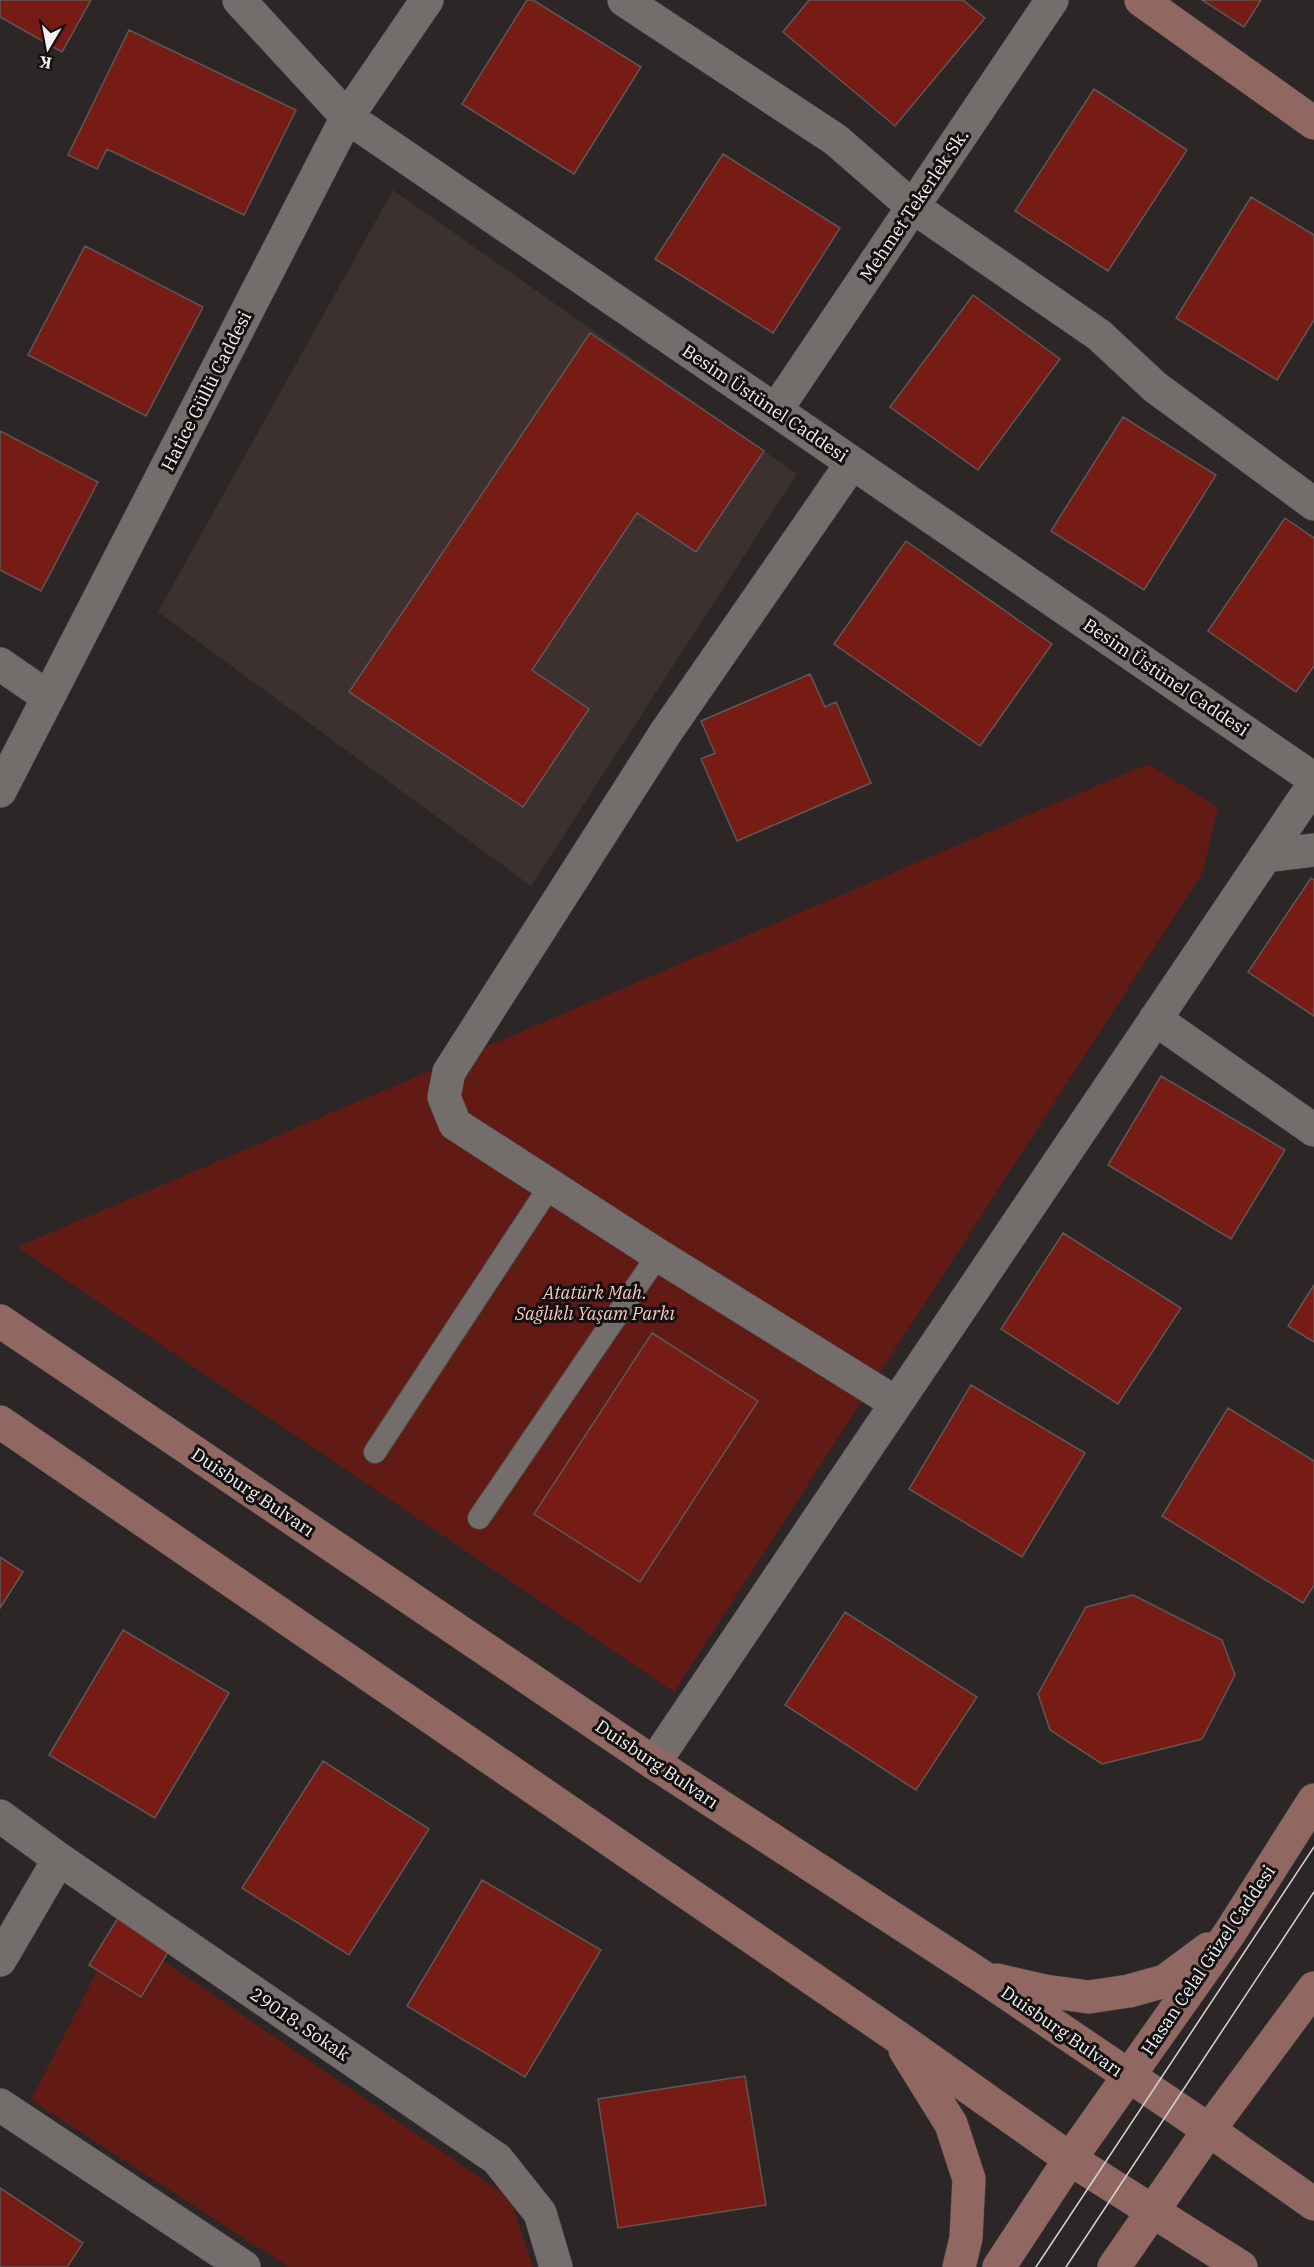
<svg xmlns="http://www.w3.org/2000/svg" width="1314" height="2267" font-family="'IBM Plex Serif',serif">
<rect width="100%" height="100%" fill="#2c2726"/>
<!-- built -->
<path fill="#3c312f" d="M393 190 797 474 531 886 158 612Z"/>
<!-- green -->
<path fill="#621a14" d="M1148 764 1218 807 1203 872 674 1692 17 1247Z
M118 1930 510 2198 533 2267H289L31 2100Z"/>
<!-- building -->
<path fill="#771b15" stroke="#5d5857" stroke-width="1.5" d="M0 0H91L62 52 0 17Z
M527 0H533L641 67 574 174 462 104Z
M809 0H963L985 18 895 126 783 32Z
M1202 0H1261L1244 27Z
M129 30 296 110 244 215 107 149 97 169 68 155Z
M1094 89 1187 150 1108 271 1015 211Z
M723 154 840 228 773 333 655 259Z
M1251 197 1314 235V320L1277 380 1176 318Z
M85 246 203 307 146 416 28 355Z
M973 295 1060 359 978 470 890 407Z
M590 333 764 451 696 552 637 513 532 670 589 709 523 807 349 692Z
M1123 417 1216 475 1144 590 1051 531Z
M0 431 98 482 41 591 0 570Z
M1285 518 1314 538V666L1296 692 1208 631Z
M906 541 1052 644 980 746 834 644Z
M810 674 825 707 836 702 871 783 737 841 701 759 715 753 701 721Z
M1311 878 1314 880V1016L1248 972Z
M1161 1076 1285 1150 1231 1239 1108 1165Z
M1063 1233 1181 1308 1118 1404 1001 1329Z
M1314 1285V1342L1288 1326Z
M652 1333 758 1401 640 1582 534 1514Z
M971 1385 1085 1453 1022 1557 909 1489Z
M1228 1408 1314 1461V1585L1303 1603 1162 1516Z
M0 1557 23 1572 0 1608Z
M1133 1595 1222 1640 1235 1675 1202 1739 1102 1764 1050 1730 1038 1694 1086 1607Z
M845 1612 977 1697 916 1790 785 1705Z
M123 1630 229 1693 155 1818 49 1755Z
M323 1761 429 1829 349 1955 242 1888Z
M482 1880 601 1950 525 2077 407 2006Z
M118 1918 170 1949 141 1997 89 1965Z
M745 2076 766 2205 618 2228 598 2099Z
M0 2188 83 2243 67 2267H0Z"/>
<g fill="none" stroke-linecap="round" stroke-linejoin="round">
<defs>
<path id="lane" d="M375 1452 550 1186
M479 1518 658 1255"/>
<path id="street" d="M239 0 347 117 1314 779
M624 0 836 140 913 207 1099 335 1155 387 1314 504
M776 410 1052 0
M852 463 666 732 449 1072 444 1097 455 1124 658 1255 896 1403
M0 664 48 697
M0 791 347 117 427 0
M1265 856 1314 850
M1155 1019 1314 1130
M654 1763 1314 784
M0 1816 59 1859 497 2159 540 2213 556 2267
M0 1960 59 1859
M0 2105 244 2267"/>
<path id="secondary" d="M1141 0 1314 123
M0 1321 654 1763 983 1977 1209 2130 1314 2204
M0 1422 896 2036 1070 2159 1241 2267
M997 1980 1045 1991 1089 1997 1129 1991 1165 1981 1208 1949
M905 2050 951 2124 969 2179 966 2238 959 2267
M999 2267 1070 2159 1229 1934 1314 1800
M1114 2267 1209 2130 1314 1988"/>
</defs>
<!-- lane casing -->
<use href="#lane" stroke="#4a4645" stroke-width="24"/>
<!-- street casing -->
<use href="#street" stroke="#4a4645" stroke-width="34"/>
<!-- secondary casing -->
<use href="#secondary" stroke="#4a4645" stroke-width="34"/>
<!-- lane -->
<use href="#lane" stroke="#736d6c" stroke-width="22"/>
<!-- street -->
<use href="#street" stroke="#736d6c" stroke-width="33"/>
<!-- secondary -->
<use href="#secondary" stroke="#916762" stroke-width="33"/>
<!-- tram -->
<path stroke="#d8d4d3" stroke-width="1.5" d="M1036 2267 1314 1847
M1066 2267 1314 1892"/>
</g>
<g text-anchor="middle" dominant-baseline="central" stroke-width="6" stroke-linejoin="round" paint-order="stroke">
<!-- street labels -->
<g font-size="18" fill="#f4f0f0" stroke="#121010">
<text transform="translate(914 205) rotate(-56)">Mehmet Tekerlek Sk.</text>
<text transform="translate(206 391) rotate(-63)">Hatice Güllü Caddesi</text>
<text transform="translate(765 403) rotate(34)">Besim Üstünel Caddesi</text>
<text transform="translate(1166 677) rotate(34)">Besim Üstünel Caddesi</text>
<text transform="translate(253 1492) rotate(34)">Duisburg Bulvarı</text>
<text transform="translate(657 1764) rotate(34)">Duisburg Bulvarı</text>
<text transform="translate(1208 1960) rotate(-56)">Hasan Celal Güzel Caddesi</text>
<text transform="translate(300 2024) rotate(34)">29018. Sokak</text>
<text transform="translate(1062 2031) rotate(35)">Duisburg Bulvarı</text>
</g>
<!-- park labels -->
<g font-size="18" font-style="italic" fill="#fcc6bd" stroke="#121010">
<text x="595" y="1292">Atatürk Mah.<tspan x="595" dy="21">Sağlıklı Yaşam Parkı</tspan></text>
</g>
</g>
<!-- north arrow -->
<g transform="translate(48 48) rotate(190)" stroke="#121010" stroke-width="4.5" paint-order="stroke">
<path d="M0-4.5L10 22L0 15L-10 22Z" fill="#f4f0f0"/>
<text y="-9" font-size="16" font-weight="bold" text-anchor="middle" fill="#f4f0f0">K</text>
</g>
</svg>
